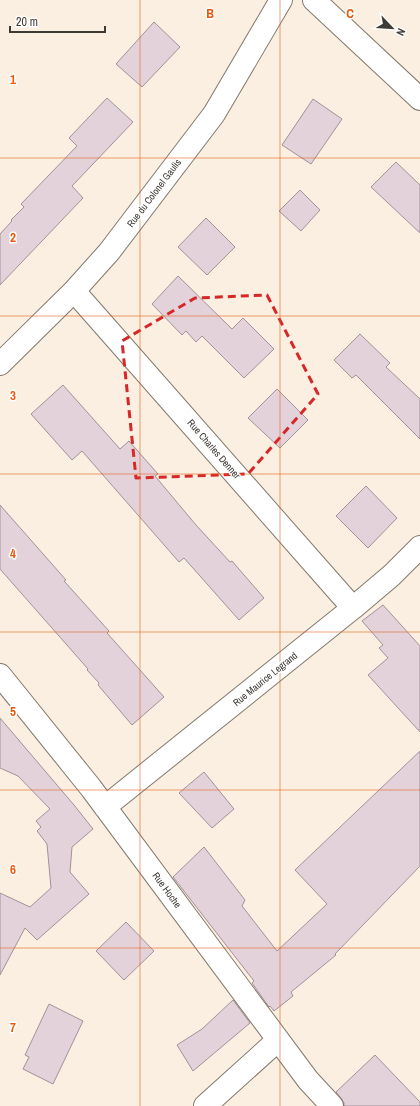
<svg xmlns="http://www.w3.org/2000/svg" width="420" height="1106" font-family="'Archivo Narrow',sans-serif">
<rect width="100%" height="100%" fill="#faefe0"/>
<!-- building -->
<path fill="#e4d2da" stroke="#a29199" d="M154 22 180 47 142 87 116 64Z
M107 98 133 122 72 186 83 198 0 285V234L12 221 11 220 24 207 21 204 77 146 69 138Z
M313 99 342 119 311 164 282 145Z
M396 162 420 185V233L371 187Z
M300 190 320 210 301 231 279 211Z
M206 218 235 247 207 275 178 247Z
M178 276 232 329 243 318 274 349 244 378 202 336 196 342 186 331 182 335 152 304Z
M360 334 390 363 386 367 420 399V439L356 375 352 378 334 360Z
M63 385 120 449 129 441 158 474 155 476 196 525 230 562 232 561 264 598 239 620 184 558 179 562 82 451 72 460 31 414Z
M277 389 308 420 280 448 248 418Z
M366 486 397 518 368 548 336 516Z
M0 505 66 580 64 581 109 631 107 633 164 697 132 725 98 685 99 683 87 670 88 669 0 569Z
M383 605 420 646V732L368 675 388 658 379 648 383 645 362 621Z
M0 718 74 805 93 829 72 847 70 872 89 894 37 940 25 928 0 975V893L30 907 51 888 47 844 37 831 41 827 36 821 50 809 18 776 0 768Z
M420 751V866L335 954 336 955 291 992 293 996 274 1011 270 1006 269 1007 252 983 254 981 173 877 204 847 245 900 242 906 277 951 327 904 295 870Z
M204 772 234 809 212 828 179 793Z
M126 922 154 951 124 980 96 951Z
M233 1000 250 1023 193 1071 177 1045 202 1029Z
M49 1004 83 1021 53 1084 23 1069 29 1057 25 1055Z
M375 1055 420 1102V1106H344V1103L341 1098 336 1092Z"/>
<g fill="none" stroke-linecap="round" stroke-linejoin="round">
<defs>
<path id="minor" d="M74 291 353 608
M0 364 74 291 109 252 214 114 281 0
M0 675 91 788 308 1080 332 1106
M105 807 353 608 392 575 420 547
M205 1106 278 1040"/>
<path id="tertiary" d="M314 0 420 99"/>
</defs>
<!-- minor casing -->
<use href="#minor" stroke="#82796c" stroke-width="24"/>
<!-- tertiary casing -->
<use href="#tertiary" stroke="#82796c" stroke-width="24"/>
<!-- minor -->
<use href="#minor" stroke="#fff" stroke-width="22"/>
<!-- tertiary -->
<use href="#tertiary" stroke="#fff" stroke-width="22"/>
</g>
<!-- marked area -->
<path fill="none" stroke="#d62828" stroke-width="3" stroke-dasharray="8 5" stroke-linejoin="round" d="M267 295 318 394 248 474 136 478 122 341 195 298Z"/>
<!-- grid -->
<path fill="none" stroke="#e8590c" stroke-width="1" stroke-opacity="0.55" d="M140 0V1106M280 0V1106M0 158H420M0 316H420M0 474H420M0 632H420M0 790H420M0 948H420"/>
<g text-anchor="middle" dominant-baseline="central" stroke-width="3" stroke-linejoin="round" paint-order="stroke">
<!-- street labels -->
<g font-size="10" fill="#3e3a34" stroke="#fefefe">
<text transform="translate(154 193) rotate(-53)">Rue du Colonel Gaulis</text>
<text transform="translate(214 449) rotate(49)">Rue Charles Denner</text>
<text transform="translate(265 679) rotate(-39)">Rue Maurice Legrand</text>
<text transform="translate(167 890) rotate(54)">Rue Hoche</text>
</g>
</g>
<g font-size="13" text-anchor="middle" font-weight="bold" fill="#e8590c" stroke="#fefefe" stroke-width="3" stroke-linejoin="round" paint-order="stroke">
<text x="210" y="18">B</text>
<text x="350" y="18">C</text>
<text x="13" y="84">1</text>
<text x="13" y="242">2</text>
<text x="13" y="400">3</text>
<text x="13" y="558">4</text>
<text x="13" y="716">5</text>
<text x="13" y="874">6</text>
<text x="13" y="1032">7</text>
</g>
<!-- north arrow -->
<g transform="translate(392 28) rotate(115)" stroke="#fefefe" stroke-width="3" paint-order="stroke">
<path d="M0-3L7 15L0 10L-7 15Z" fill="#3e3a34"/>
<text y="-6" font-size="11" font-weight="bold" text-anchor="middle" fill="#3e3a34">N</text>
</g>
<!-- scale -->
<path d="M10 26v6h95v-6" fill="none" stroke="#3e3a34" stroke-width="2"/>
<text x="16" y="26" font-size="12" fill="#3e3a34" stroke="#fefefe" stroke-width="3" paint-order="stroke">20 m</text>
</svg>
